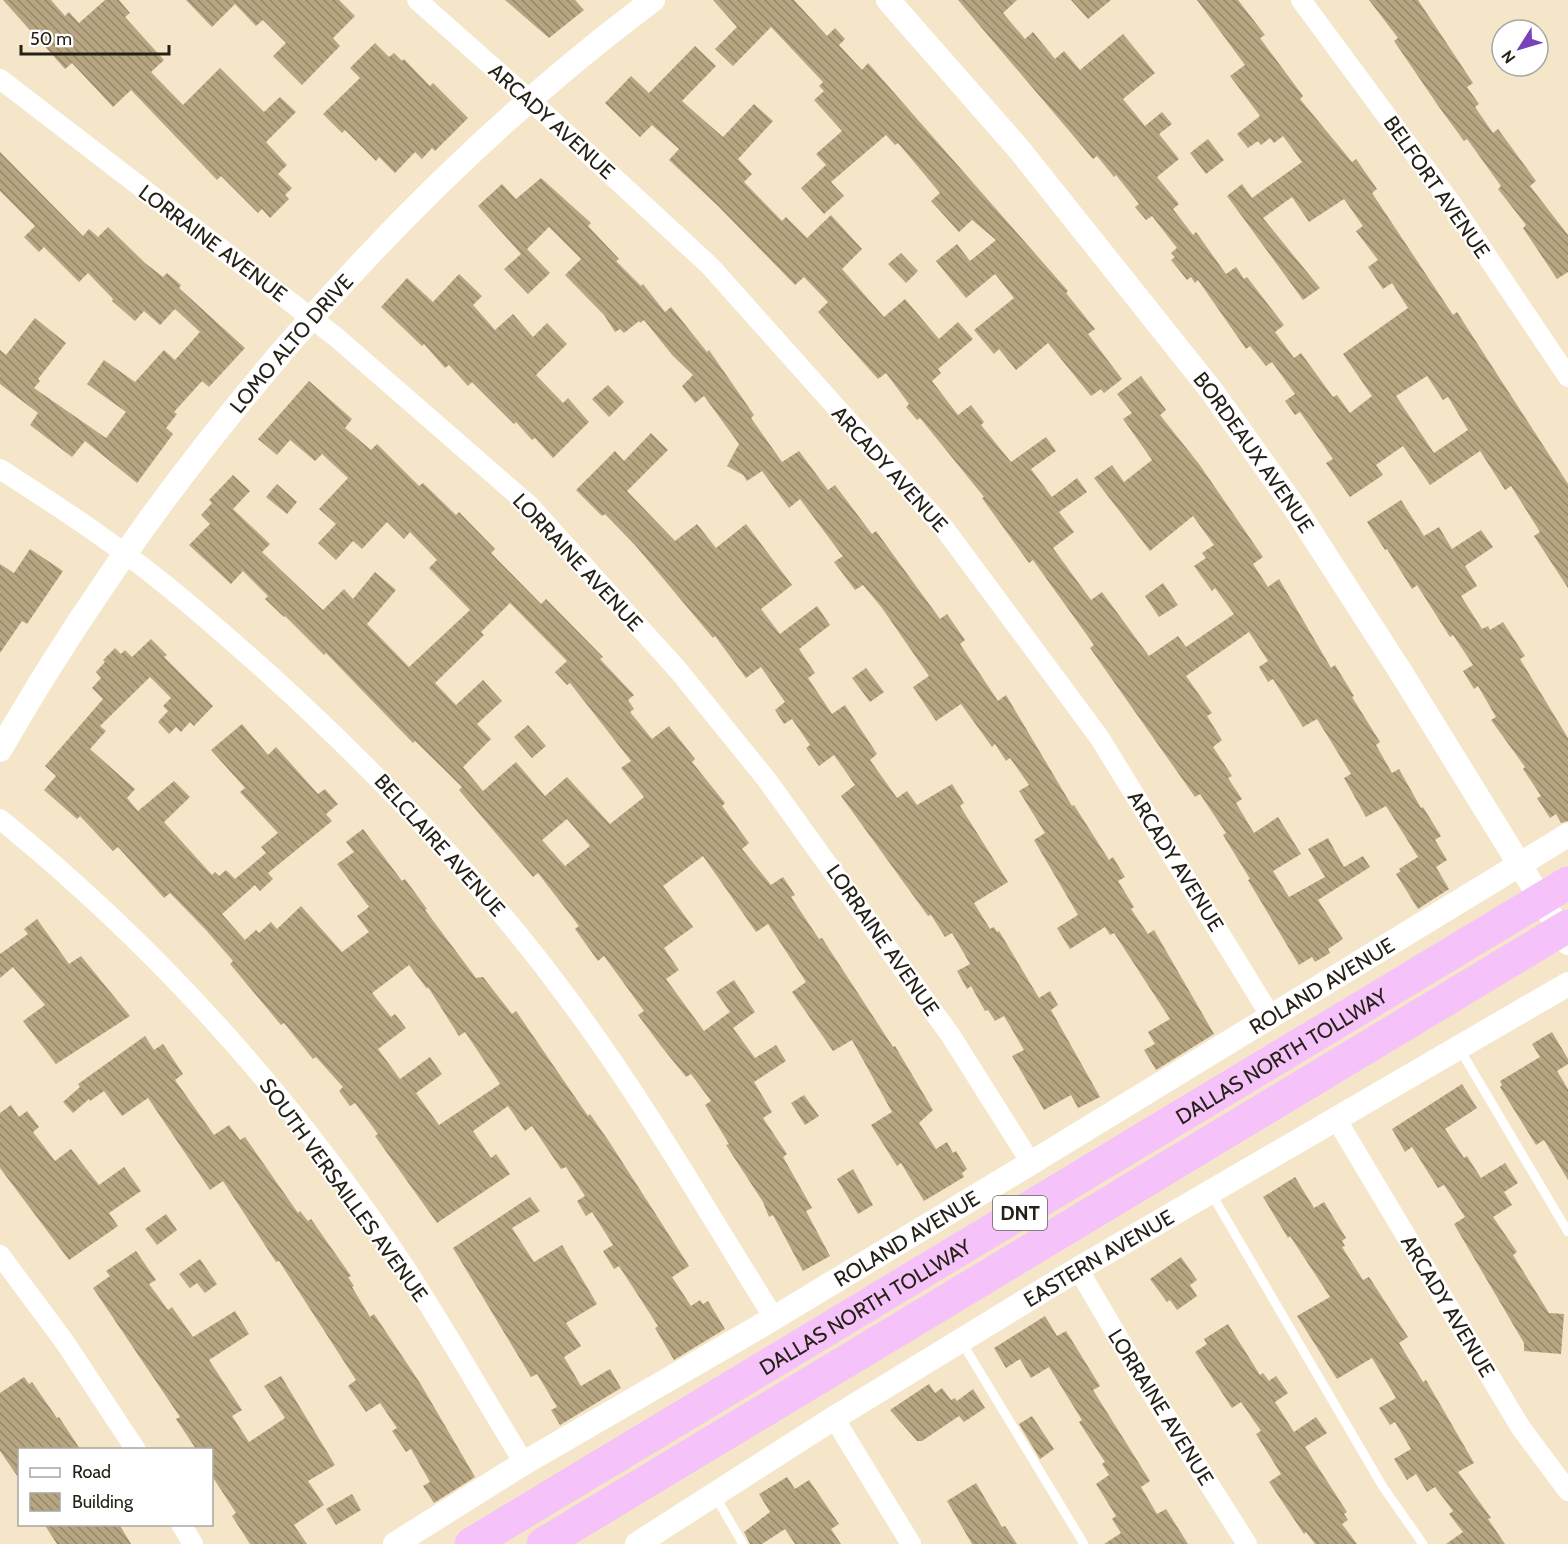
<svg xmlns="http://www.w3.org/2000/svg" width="1568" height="1544" font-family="Cabin,sans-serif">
<defs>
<pattern id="building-back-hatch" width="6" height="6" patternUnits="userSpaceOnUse" patternTransform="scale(1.5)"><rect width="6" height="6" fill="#b8a682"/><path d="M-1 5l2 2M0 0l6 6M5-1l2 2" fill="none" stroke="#958769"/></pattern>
</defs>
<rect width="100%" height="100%" fill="#f5e6ca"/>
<!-- building -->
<path fill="url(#building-back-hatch)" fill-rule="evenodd" d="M3 0H51L65 16 69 12 79 23 105 0H119L130 13 125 17 164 60 151 72 183 105 220 68 264 112 280 97 296 112 266 142 287 165 278 174 292 188 285 195 289 199 270 218 262 209 258 213 221 176 217 180 131 90 113 107 72 63 65 69Z
M186 0H339L355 16 333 38 340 46 302 85 273 56 286 43 263 20 256 26 235 4 212 27Z
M505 0H575L584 10 549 38Z
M713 0H794L827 36 835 28 845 39 839 45 862 70 868 63 1068 291 1066 293 1095 329 1088 334 1122 379 1104 393 1101 389 1091 396 1048 343 1016 370 999 349 994 354 974 330 1014 298 995 274 966 298 936 261 957 244 970 261 996 240 972 220 959 232 931 201 940 193 898 143 895 145 886 135 831 182 844 196 824 214 801 188 826 165 816 154 842 131 814 100 824 91 819 86 823 82 771 27 733 66 715 49 737 27Z
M958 0H1017L1003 13 1025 39 1033 32 1055 59 1064 51 1080 70 1123 34 1155 73 1123 99 1145 126 1162 112 1172 124 1159 134 1179 159 1157 177 1179 204 1173 209 1193 235 1196 232 1226 274 1236 267 1244 279 1247 277 1284 325 1275 332 1294 358 1301 353 1333 397 1337 395 1350 413 1372 396 1343 354 1408 308 1392 283 1383 289 1368 267 1378 260 1356 231 1363 226 1344 199 1309 222 1292 197 1263 218 1320 288 1303 300 1227 196 1242 184 1252 198 1302 162 1283 136 1274 143 1270 138 1261 145 1258 141 1248 148 1237 134 1260 116 1230 76 1245 65 1197 0H1238L1265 35 1260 38 1303 96 1300 99 1352 162 1356 159 1377 189 1372 193 1453 315 1457 312 1568 484V588L1534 536 1540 532 1511 486 1505 490 1480 451 1430 485 1403 446 1376 465 1383 475 1350 497 1326 463 1333 459 1300 412 1295 415 1285 401 1295 394 1272 362 1266 366 1250 346 1246 349 1198 280 1195 283 1191 277 1187 280 1171 260 1175 257 1171 253 1177 248 1152 216 1146 220 1135 207 1139 204 1116 175 1114 177 1097 156 1093 159ZM1427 376 1443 400 1448 397 1468 430 1434 453 1396 396Z
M1071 0H1111L1088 19Z
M1369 0H1418L1473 83 1467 87 1479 104 1475 107 1493 133 1498 129 1536 181 1530 186 1568 235V272L1557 279 1523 228 1526 225 1498 189 1501 186 1467 139 1464 141 1439 107 1394 41 1398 38Z
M375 43 389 57 394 53 402 61 404 59 430 86 433 83 468 118 435 151 432 148 422 159 415 152 395 173 379 157 376 161 345 130 342 133 323 114 360 78 350 68Z
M695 46 716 66 682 101 723 137 754 104 773 121 738 159 752 174 744 182 782 221 786 217 807 238 831 215 862 249 842 269 884 317 905 299 939 339 958 322 973 339 938 369 941 373 932 381 958 415 971 405 984 422 981 425 1011 462 1046 437 1056 451 1031 469 1052 497 1077 478 1087 492 1059 512 1074 532 1053 548 1091 600 1102 592 1149 656 1178 636 1186 647 1234 614 1215 588 1212 591 1194 566 1206 558 1202 553 1214 545 1193 516 1150 551 1094 478 1112 465 1124 482 1152 460 1123 419 1132 413 1117 394 1141 376 1166 410 1160 415 1199 464 1263 557 1253 564 1268 587 1279 579 1331 668 1335 665 1354 696 1352 697 1380 742 1376 745 1392 773 1399 769 1421 808 1423 807 1441 836 1435 840 1447 860 1436 867 1449 889 1418 909 1396 874 1401 871 1399 869 1418 857 1386 806 1366 817 1344 778 1351 774 1317 719 1303 727 1273 679 1268 682 1259 667 1268 661 1249 632 1186 676 1212 713 1207 716 1222 740 1213 747 1232 776 1228 778 1242 799 1236 803 1254 833 1278 817 1301 854 1273 871 1289 897 1325 877 1308 849 1328 838 1344 867 1363 856 1370 867 1318 900 1343 939 1328 949 1330 953 1315 962 1312 957 1299 965 1248 880 1250 879 1223 835 1226 833 1200 794 1195 797 1090 648 1094 645 1033 560 1029 563 982 498 984 497 920 418 917 420 906 407 909 404 886 373 878 379 818 312 828 302 804 277 795 285 719 207 669 160 679 149 652 125 640 137 605 103 631 76 649 93Z
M1208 139 1224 160 1206 174 1190 153Z
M0 152 83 236 89 229 98 237 108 227 145 263 163 277 167 273 181 285 179 288 245 348 209 387 202 381 174 412 177 414 166 428 173 434 137 483 85 441 72 457 30 425 38 413 0 384V350L6 355 35 318 66 343 38 379 40 381 34 388 106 438 126 412 87 384 104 360 135 382 164 350 175 360 200 332 175 309 160 325 144 311 135 321 112 301 113 299 88 273 79 282 44 247 39 252 24 237 35 226 0 191Z
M541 178 591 223 588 226 619 259 616 261 641 286 643 284 665 312 671 307 707 352 709 350 754 415 751 418 782 462 799 451 828 490 835 485 872 534 876 531 940 619 947 614 965 640 960 644 998 701 1006 695 1072 806 1074 805 1109 860 1113 857 1125 877 1118 881 1134 907 1131 909 1148 934 1154 930 1214 1034 1156 1070 1144 1050 1155 1044 1148 1032 1170 1019 1114 933 1110 935 1105 927 1070 949 1057 928 1078 915 1034 840 1045 833 1019 791 1029 785 1010 758 1006 761 995 744 992 747 961 704 936 721 913 687 929 676 882 608 863 585 855 590 834 562 843 556 841 554 800 499 789 508 762 471 747 481 743 475 727 466 739 444 704 396 695 403 682 386 693 375 673 356 644 320 640 323 639 321 624 333 620 329 615 332 604 315 565 275 581 259 549 227 527 249 550 273 528 294 504 269 521 254 478 206 502 184 516 199Z
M901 253 918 271 906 283 888 264Z
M459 274 482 296 473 305 495 330 513 314 533 337 547 323 567 344 536 375 563 403 568 398 589 422 553 458 535 438 532 440 516 422 514 424 472 382 468 386 449 365 445 368 424 344 422 346 381 307 407 278 433 302Z
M309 381 352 419 345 428 371 450 377 444 419 486 423 483 456 515 459 512 495 549 491 553 541 604 546 599 603 657 600 659 634 695 628 700 634 709 630 712 652 739 669 726 695 759 692 762 725 803 722 806 749 843 742 849 771 885 783 877 795 895 791 897 819 939 822 938 893 1047 895 1046 933 1110 919 1123 936 1149 947 1142 953 1153 956 1151 967 1169 962 1173 964 1177 924 1201 901 1163 897 1166 871 1125 892 1112 852 1040 833 1051 792 992 806 982 768 924 756 932 703 856 663 886 693 927 664 948 679 970 666 979 704 1031 730 1012 716 992 734 980 755 1012 733 1028 755 1058 776 1045 786 1061 754 1082 772 1112 763 1118 787 1154 783 1157 812 1208 806 1211 830 1256 803 1271 773 1215 769 1217 763 1202 726 1145 729 1144 705 1105 711 1101 691 1074 686 1077 661 1046 638 1015 644 1011 604 956 598 961 575 929 579 926 538 873 533 877 459 790 462 787 415 741 413 743 326 653 324 655 285 616 284 617 265 599 268 596 243 571 231 584 189 545 210 524 201 515 212 503 209 500 233 475 250 491 233 509 270 544 262 552 323 610 344 589 353 599 375 572 396 590 367 624 409 667 470 610 429 568 437 560 410 532 404 539 387 522 362 549 353 541 336 560 318 543 336 524 319 509 348 478 322 454 315 461 290 440 277 455 258 439ZM510 603 567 661 555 672 567 685 570 683 631 761 621 768 644 797 610 824 567 777 545 796 516 762 483 791 463 767 491 739 477 724 502 701 483 680 456 705 435 683 484 635 481 632ZM567 819 590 846 565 866 542 840Z
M608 385 624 402 609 417 592 399Z
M651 433 668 450 627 491 675 541 697 524 716 548 746 524 792 585 761 609 780 634 817 606 830 625 799 649 815 673 808 678 832 714 845 705 877 754 870 760 897 798 907 791 917 805 952 784 964 803 960 806 1008 882 974 903 990 929 994 927 997 932 999 931 1039 998 1050 991 1058 1005 1051 1010 1100 1097 1078 1108 1071 1095 1044 1110 1012 1056 1024 1050 1004 1016 995 1021 988 1010 985 1011 971 986 967 989 957 971 970 964 952 933 945 937 931 915 928 916 841 796 855 785 834 755 819 766 806 748 810 745 792 719 784 724 775 710 785 702 761 667 746 678 715 636 713 638 635 545 605 514 602 516 576 490 615 451 624 461Z
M277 484 297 502 287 514 266 497Z
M1401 500 1424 536 1439 527 1452 549 1481 530 1493 547 1465 566 1477 586 1461 596 1482 629 1488 626 1490 630 1503 622 1525 656 1520 659 1568 738V821L1561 823 1556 814 1550 818 1537 798 1541 796 1523 769 1525 767 1491 720 1496 717 1478 686 1474 689 1463 671 1473 665 1453 635 1450 637 1417 585 1412 589 1387 549 1385 550 1367 522Z
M30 549 63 571 27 624 22 621 0 653V564L14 573Z
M1163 583 1178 605 1159 617 1145 596Z
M151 639 167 655 164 657 213 706 194 726 190 722 181 732 176 727 169 734 158 722 168 711 163 706 171 698 150 677 100 726 106 731 90 749 135 789 127 798 138 811 174 781 190 797 164 822 212 875 215 872 219 876 226 870 235 879 266 853 261 847 278 833 240 792 245 788 211 750 242 724 268 755 276 747 318 794 325 789 338 804 326 814 332 821 268 873 273 879 260 891 255 885 222 914 245 940 256 930 259 933 271 922 277 929 301 906 342 952 369 932 357 916 369 907 337 864 354 852 346 842 363 829 402 881 405 879 427 909 425 910 476 978 483 977 512 1014 516 1011 588 1116 590 1114 610 1143 689 1266 672 1277 691 1306 700 1300 703 1304 708 1301 725 1329 674 1360 655 1328 658 1326 619 1266 614 1269 603 1251 613 1245 592 1212 586 1216 577 1201 585 1196 566 1167 561 1169 532 1126 525 1131 508 1106 473 1131 491 1158 496 1154 510 1174 437 1223 375 1136 378 1134 355 1103 350 1106 339 1091 343 1087 316 1057 313 1059 284 1023 281 1025 230 964 233 961 206 930 170 893 164 898 118 847 113 851 80 816 77 819 44 790 56 776 45 766 103 699 92 688 101 678 96 672 105 662 103 660 115 648 121 654 125 650 132 657ZM409 965 427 989 428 987 459 1036 465 1032 500 1084 439 1125 416 1093 442 1074 430 1057 400 1079 378 1049 406 1028 395 1014 391 1017 372 993Z
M866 668 884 692 870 702 852 678Z
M528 725 546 746 532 758 514 737Z
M37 919 69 964 81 956 130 1016 56 1064 23 1021 45 1005 13 967 0 978V954L28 934 24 929Z
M1552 1032 1568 1059V1064L1557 1071 1568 1089V1180L1544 1140 1536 1145 1500 1087 1502 1085 1500 1081 1540 1057 1532 1044Z
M145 1036 154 1050 163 1044 183 1074 175 1080 214 1135 229 1125 240 1140 245 1137 298 1213 300 1211 308 1221 311 1219 351 1276 348 1277 354 1286 352 1287 370 1317 374 1314 420 1383 475 1477 434 1503 423 1486 430 1482 411 1449 406 1452 392 1431 397 1428 380 1403 366 1412 348 1386 356 1380 279 1261 276 1262 223 1181 210 1190 148 1098 122 1116 104 1091 90 1101 89 1099 73 1113 63 1102 80 1087 78 1084Z
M1462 1084 1477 1108 1445 1129 1464 1158 1467 1156 1481 1178 1505 1163 1518 1183 1504 1192 1512 1205 1493 1217 1517 1252 1513 1255 1549 1313 1564 1314 1561 1354 1524 1351V1343L1454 1224 1465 1217 1444 1185 1438 1188 1412 1147 1405 1152 1392 1129Z
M804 1095 819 1116 805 1125 791 1103Z
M11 1105 19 1117 27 1111 39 1127 33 1132 55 1161 71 1149 99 1185 124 1167 141 1191 109 1213 118 1226 69 1260 0 1168V1113Z
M853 1169 873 1205 858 1214 837 1179Z
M1295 1177 1314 1208 1324 1202 1346 1238 1342 1241 1345 1246 1342 1247 1363 1280 1369 1277 1408 1337 1399 1343 1423 1382 1426 1380 1474 1463 1458 1472 1491 1518 1488 1519 1505 1544H1446L1463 1532 1449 1514 1453 1511 1435 1487 1427 1492 1416 1474 1407 1480 1394 1459 1411 1449 1395 1422 1390 1425 1379 1408 1396 1398 1372 1358 1337 1379 1297 1316 1330 1297 1290 1236 1288 1238 1263 1197Z
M530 1197 540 1211 512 1228 534 1262 562 1245 597 1304 566 1323 581 1346 564 1357 581 1386 610 1369 621 1388 560 1425 551 1410 557 1407 537 1374 531 1377 453 1248Z
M166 1214 177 1230 157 1245 145 1229Z
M136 1251 156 1280 149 1284 168 1310 172 1307 193 1337 235 1311 249 1334 209 1360 242 1410 232 1416 249 1442 285 1418 264 1386 281 1376 335 1465 308 1481 324 1505 294 1525 307 1544H250L232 1516 236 1513 212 1476V1449H196L176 1419 180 1417 93 1288 110 1276 106 1271Z
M1181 1257 1197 1280 1190 1285 1197 1296 1177 1310 1170 1300 1167 1302 1150 1279Z
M200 1259 217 1284 205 1293 197 1283 190 1288 179 1274Z
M1045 1316 1057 1336 1066 1331 1100 1386 1093 1390 1150 1481 1141 1487 1157 1514 1166 1509 1188 1544H1104L1121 1533 1112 1519 1116 1516 1096 1484 1109 1475 1102 1464 1105 1462 1079 1422 1082 1420 1049 1367 1031 1378 1020 1359 1006 1368 994 1348Z
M1228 1324 1260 1375 1263 1373 1269 1381 1276 1376 1288 1393 1275 1402 1294 1432 1316 1417 1327 1433 1305 1447 1347 1512 1344 1514 1348 1520 1342 1524 1357 1544H1315L1306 1532 1304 1534 1269 1482 1281 1474 1256 1434 1261 1431 1241 1402 1232 1408 1195 1352 1207 1344 1204 1339Z
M24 1377 29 1384 32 1382 57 1418 59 1417 80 1449H20V1480L0 1451V1393Z
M929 1384 935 1393 942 1388 951 1400 955 1398 957 1401 973 1389 985 1408 964 1422 959 1416 922 1441H917L890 1410Z
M1032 1416 1054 1449 1040 1459 1019 1424Z
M787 1477 795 1489 809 1480 839 1524 831 1529 841 1544H795L785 1529 762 1544H750L744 1532 770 1512 759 1494Z
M976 1483 1002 1527 1005 1526 1017 1544H972L947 1501Z
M352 1494 361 1510 336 1525 326 1509Z
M44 1524H119L131 1544H57Z"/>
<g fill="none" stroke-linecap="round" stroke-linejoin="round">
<!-- service -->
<path stroke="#fff" stroke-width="9" d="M1459 1048 1568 1232
M1211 1193 1383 1487 1423 1544
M961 1341 1084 1544
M715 1496 743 1544"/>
<!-- minor -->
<path stroke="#fff" stroke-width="20" d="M417 0 530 100 710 266 944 528 1099 737 1270 1015
M1301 0 1454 207 1568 377
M0 79 336 337 529 505 678 670 767 780 951 1036 1031 1163
M0 469C34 491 69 513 102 537 161 578 215 626 269 674 380 775 483 882 572 1004 646 1104 708 1213 774 1318
M0 819C156 946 293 1098 404 1266 446 1330 484 1398 524 1463
M1335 1117 1521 1428 1568 1491
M0 1255 64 1341 136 1450
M1078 1269 1145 1383 1247 1544
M834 1418 911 1544
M181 1524 193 1544"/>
<!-- tertiary -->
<g stroke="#fff" stroke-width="24">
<path id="s1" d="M888 0 1018 148 1211 390 1295 508 1402 674 1568 943"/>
<path id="s2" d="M0 750C161 470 395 193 653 0"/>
<path id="s3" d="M395 1544 524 1463 759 1327 1031 1163 1568 835"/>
<path id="s4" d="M637 1544 834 1418 1078 1269 1568 984"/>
</g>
<!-- motorway -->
<g stroke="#f5c2fa" stroke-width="33">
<path id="s5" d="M471 1544 1568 883"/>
<path d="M543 1544 1568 926"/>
</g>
</g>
<g text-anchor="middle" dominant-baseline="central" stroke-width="4.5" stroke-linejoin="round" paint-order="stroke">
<!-- shield labels -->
<rect fill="#fff" stroke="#67645c" stroke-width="1.5" x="993" y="1196" width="54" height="34" rx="4.5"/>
<g font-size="20" font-weight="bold" fill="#262116">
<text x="1020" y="1213">DNT</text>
</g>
<!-- street labels -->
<g font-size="21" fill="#262116" stroke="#fff">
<text transform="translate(552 121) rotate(42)">ARCADY AVENUE</text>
<text transform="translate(1437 187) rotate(55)">BELFORT AVENUE</text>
<text transform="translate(213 243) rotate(37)">LORRAINE AVENUE</text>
<text stroke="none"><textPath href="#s2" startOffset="501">LOMO ALTO DRIVE</textPath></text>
<text stroke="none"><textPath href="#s1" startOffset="582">BORDEAUX AVENUE</textPath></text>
<text transform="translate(890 469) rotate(48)">ARCADY AVENUE</text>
<text transform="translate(578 562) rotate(47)">LORRAINE AVENUE</text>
<text transform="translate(440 845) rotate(48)">BELCLAIRE AVENUE</text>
<text transform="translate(1176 861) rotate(58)">ARCADY AVENUE</text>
<text transform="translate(883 940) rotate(55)">LORRAINE AVENUE</text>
<text stroke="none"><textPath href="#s3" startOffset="1082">ROLAND AVENUE</textPath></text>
<text stroke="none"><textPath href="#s5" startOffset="946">DALLAS NORTH TOLLWAY</textPath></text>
<text transform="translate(344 1190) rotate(54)">SOUTH VERSAILLES AVENUE</text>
<text stroke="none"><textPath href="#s3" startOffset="596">ROLAND AVENUE</textPath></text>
<text stroke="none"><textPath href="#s4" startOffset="543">EASTERN AVENUE</textPath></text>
<text stroke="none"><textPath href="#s5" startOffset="460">DALLAS NORTH TOLLWAY</textPath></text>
<text transform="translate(1448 1306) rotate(59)">ARCADY AVENUE</text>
<text transform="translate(1161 1407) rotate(58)">LORRAINE AVENUE</text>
</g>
</g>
<!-- legend -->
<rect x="18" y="1448" width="195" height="78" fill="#ffffff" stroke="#a8a6a2" stroke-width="1.5"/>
<rect x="30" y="1468" width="30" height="9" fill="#ffffff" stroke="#a8a6a2" stroke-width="1.5"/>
<text x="72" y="1478" font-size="18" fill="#262116">Road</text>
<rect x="30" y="1493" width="30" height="18" fill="url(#building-back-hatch)" stroke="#a8a6a2" stroke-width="1.5"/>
<text x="72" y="1508" font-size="18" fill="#262116">Building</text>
<!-- north arrow -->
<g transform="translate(1520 48) rotate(233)"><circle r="28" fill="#ffffff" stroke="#a8a6a2" stroke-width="1.5"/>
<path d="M0-4.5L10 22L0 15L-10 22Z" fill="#7a42b8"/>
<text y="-9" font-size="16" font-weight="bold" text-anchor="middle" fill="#262116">N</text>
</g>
<!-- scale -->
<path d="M21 45v9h148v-9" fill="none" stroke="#262116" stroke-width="3"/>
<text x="30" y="45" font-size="18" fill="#262116" stroke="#ffffff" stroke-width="4.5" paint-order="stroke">50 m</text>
</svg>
